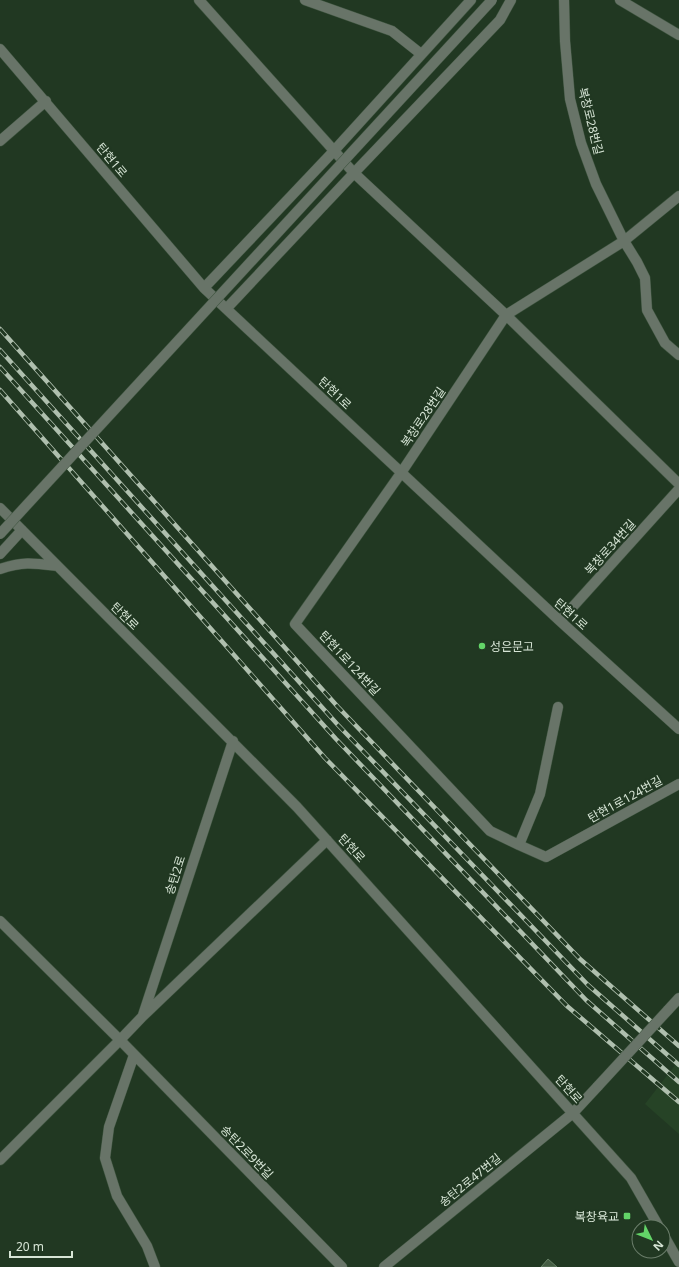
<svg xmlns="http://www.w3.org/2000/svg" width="679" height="1267" font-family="'Noto Sans','Noto Sans KR',sans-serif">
<rect width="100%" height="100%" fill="#213822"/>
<!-- built -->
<path fill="#264326" d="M679 1060V1134L645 1104Z"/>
<!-- building -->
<path fill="#455d44" stroke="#678166" d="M548 1259 557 1267H541Z"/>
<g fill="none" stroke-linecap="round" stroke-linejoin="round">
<defs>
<path id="minor" d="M199 0 354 173 506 315 679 484
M305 0 392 31 421 54
M564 0 565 41 570 99 581 143 596 184 624 241 637 262 645 278 647 310 665 343 679 355
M620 0 679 35
M0 49 204 288 560 621 679 729
M0 141 46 101
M679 196 624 241 506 315 401 473 295 624 490 831 519 845 546 857 679 784
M204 288 331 154 471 0
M227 308 354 173 500 20 511 0
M0 508 297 807 631 1178 659 1227
M0 554 22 530
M0 569C23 561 34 563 57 566
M560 621 679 489
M519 845 540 794 558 707
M0 921 120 1040 342 1267
M668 1010 679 998
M143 1015 233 741
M134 1055 109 1127 105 1158 117 1196 147 1246 155 1267
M0 1160 120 1040 142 1017 327 840
M663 1234 679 1262
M384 1267 573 1113 598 1086"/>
</defs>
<!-- minor casing -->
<use href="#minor" stroke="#3e543f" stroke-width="11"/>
<!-- minor -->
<use href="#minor" stroke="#687468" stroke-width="10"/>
<defs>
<path id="rail" d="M0 329 338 707 580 959 679 1046
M0 350 338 725 588 985 679 1065
M0 367 336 739 586 1000 679 1082
M0 390 325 758 567 1006 679 1102"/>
</defs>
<!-- rail casing -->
<use href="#rail" stroke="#afbfae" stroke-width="4.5"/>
<!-- rail -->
<use href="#rail" stroke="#213822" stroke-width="3" stroke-dasharray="9" stroke-linecap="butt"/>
<defs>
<path id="minor-bridge" d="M0 534 492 0
M598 1086 668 1010"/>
</defs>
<!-- minor-bridge casing -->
<use href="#minor-bridge" stroke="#3e543f" stroke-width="11" stroke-linecap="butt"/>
<!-- minor-bridge -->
<use href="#minor-bridge" stroke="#687468" stroke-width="10"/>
</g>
<!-- markers -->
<g fill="#63d468" stroke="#213822" stroke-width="1.5">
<circle cx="482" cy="646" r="4"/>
<rect x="623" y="1212" width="8" height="8" rx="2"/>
</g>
<g text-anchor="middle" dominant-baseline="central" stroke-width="4" stroke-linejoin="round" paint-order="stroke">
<!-- street labels -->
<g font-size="12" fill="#d7e5d6" stroke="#213822">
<text transform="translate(591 121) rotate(76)">복창로28번길</text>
<text transform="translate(112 160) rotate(50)">탄현1로</text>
<text transform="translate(335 393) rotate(44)">탄현1로</text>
<text transform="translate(423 417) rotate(-56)">복창로28번길</text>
<text transform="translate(610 547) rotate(-48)">복창로34번길</text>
<text transform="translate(571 614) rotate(42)">탄현1로</text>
<text transform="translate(125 616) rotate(45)">탄현로</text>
<text transform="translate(350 663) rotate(47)">탄현1로124번길</text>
<text transform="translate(625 799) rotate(-29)">탄현1로124번길</text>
<text transform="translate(352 848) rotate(48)">탄현로</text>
<text transform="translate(175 875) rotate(-72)">송탄2로</text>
<text transform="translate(569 1089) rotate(48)">탄현로</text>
<text transform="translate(247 1152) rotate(46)">송탄2로9번길</text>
<text transform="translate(470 1180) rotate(-39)">송탄2로47번길</text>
</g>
<!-- poi labels -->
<g font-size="12" fill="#d7e5d6" stroke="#213822" text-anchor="start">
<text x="490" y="646">성은문고</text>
<text x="619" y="1216" text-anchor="end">복창육교</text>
</g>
</g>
<!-- north arrow -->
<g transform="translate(651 1239) rotate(133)"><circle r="19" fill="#213822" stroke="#6a7d6a"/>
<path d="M0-3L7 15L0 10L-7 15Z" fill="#63d468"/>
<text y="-6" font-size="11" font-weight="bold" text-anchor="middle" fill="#d7e5d6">N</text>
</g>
<!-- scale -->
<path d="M10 1251v6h62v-6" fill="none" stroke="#d7e5d6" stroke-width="2"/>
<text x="16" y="1251" font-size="12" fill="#d7e5d6" stroke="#213822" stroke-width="3" paint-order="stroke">20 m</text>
</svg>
